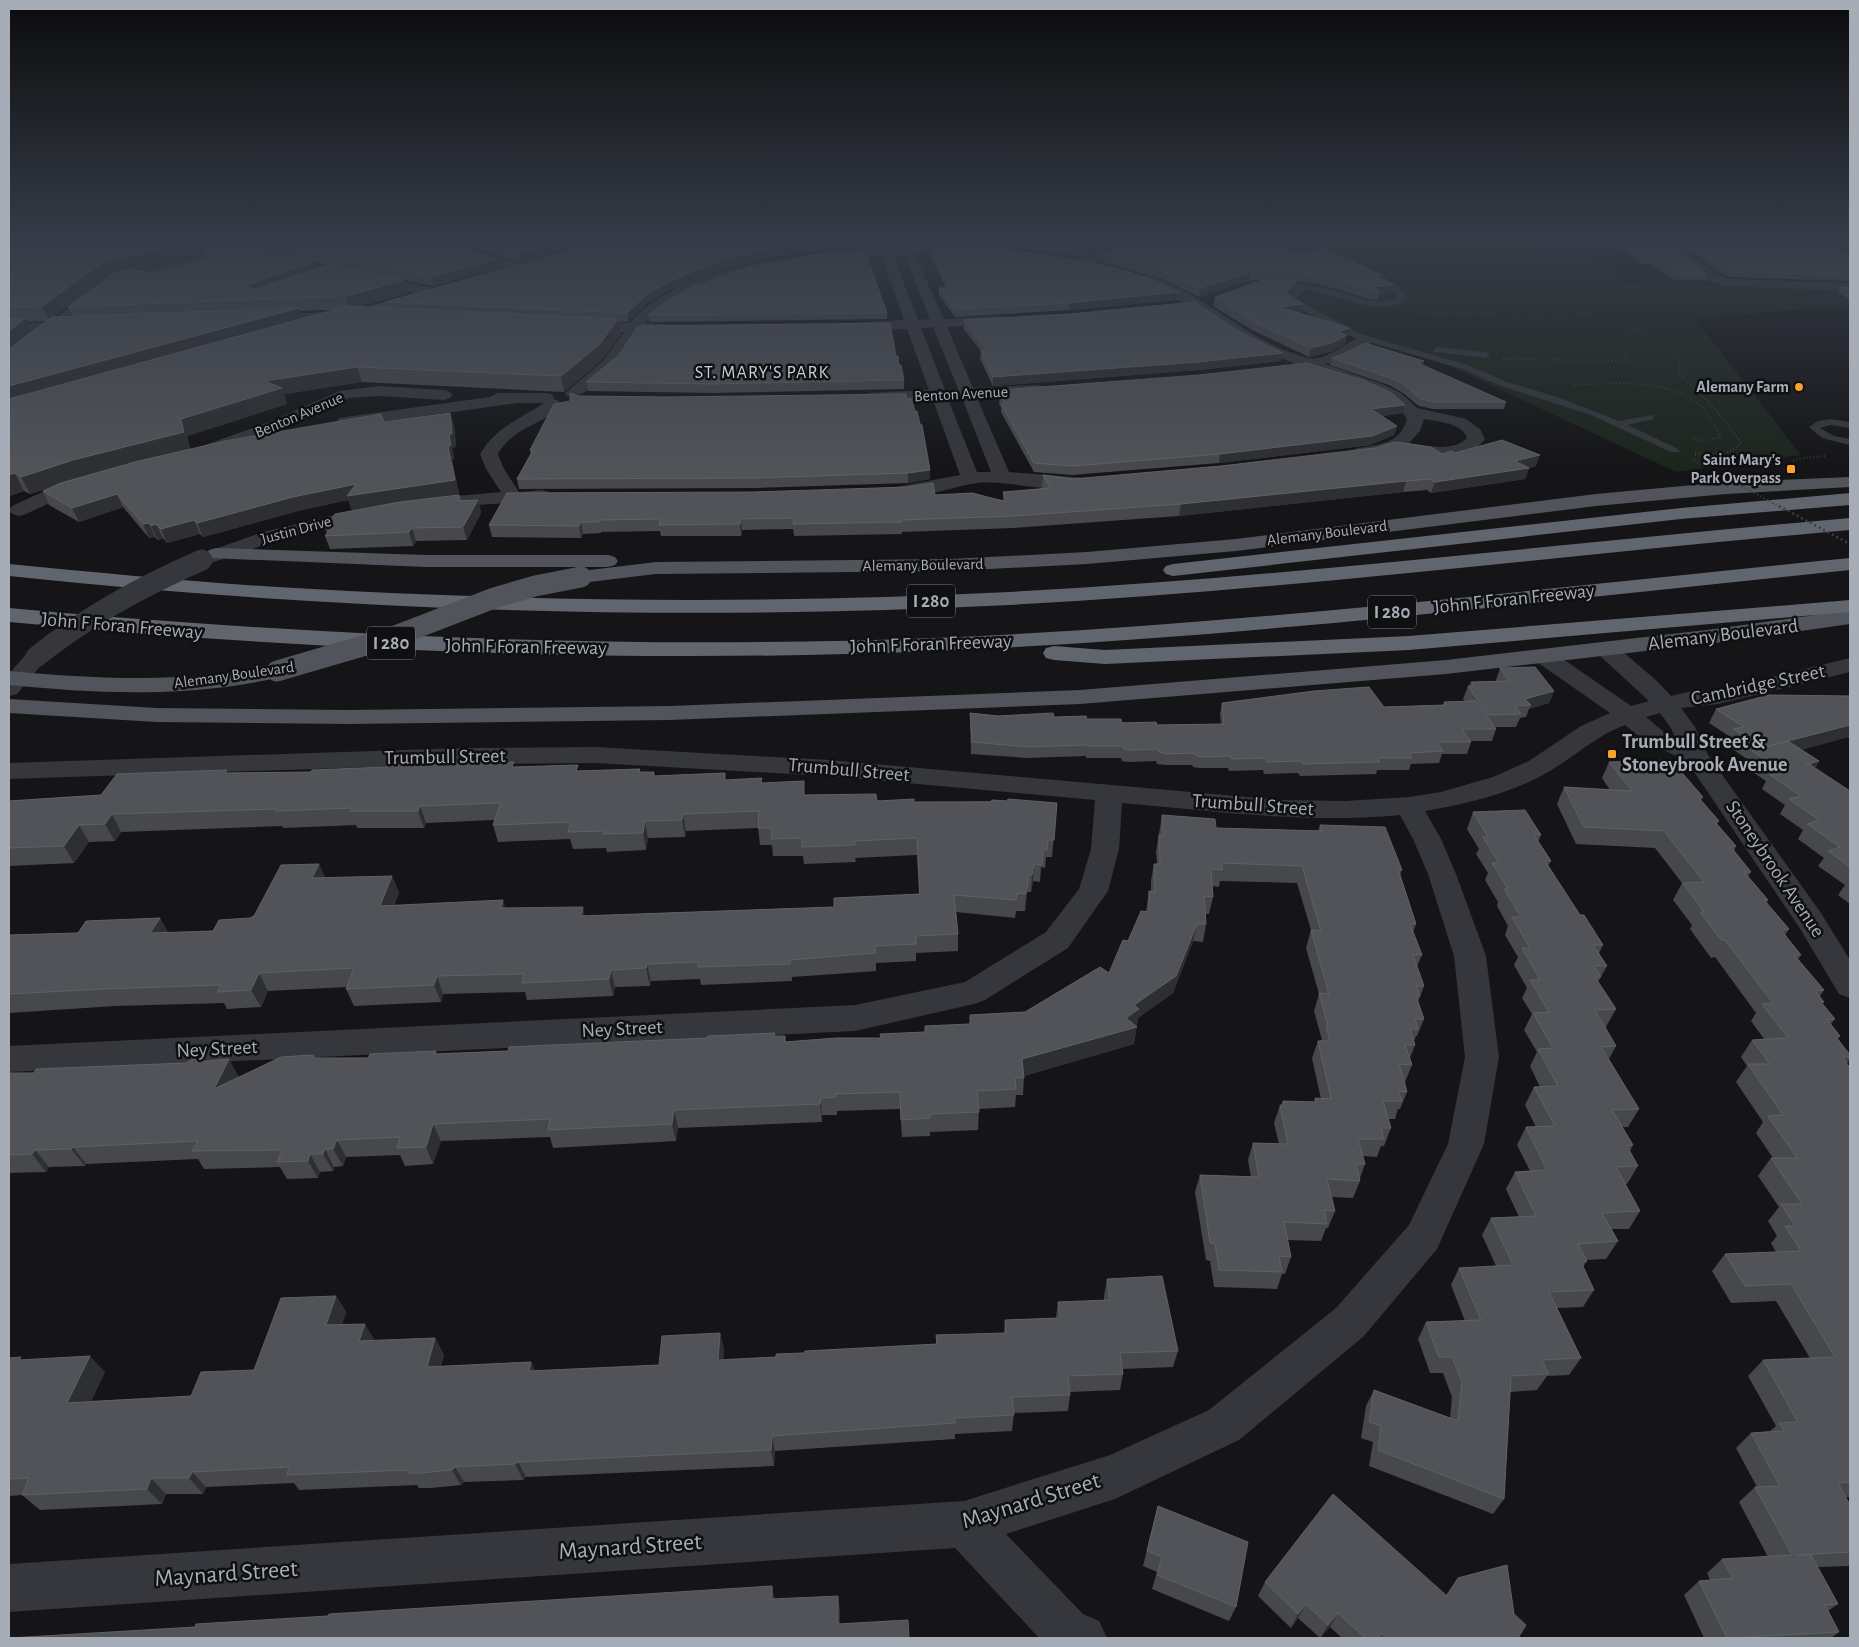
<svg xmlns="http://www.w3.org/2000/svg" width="1859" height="1647" font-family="'Alegreya Sans',sans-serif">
<rect width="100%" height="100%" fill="#151517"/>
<!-- green -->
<path fill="#1c251d" d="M1273 237H1570L1626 284 1827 289 1837 292 1850 300V308L1823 307 1695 319 1801 455 1676 472 1452 367 1411 353 1348 335 1243 279Z"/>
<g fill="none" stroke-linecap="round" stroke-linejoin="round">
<!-- path-far1 -->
<path stroke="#3b3e43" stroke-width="1" stroke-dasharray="1 2" stroke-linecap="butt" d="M1579 268 1600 272 1614 281 1642 321 1636 328 1649 340 1675 357
M1620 288 1693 290
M1414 312C1441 313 1588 320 1601 310 1613 300 1602 284 1595 276L1609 272 1568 237
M1625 357 1620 350 1624 338 1636 328"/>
<!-- path -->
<path stroke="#3b3e43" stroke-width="2" stroke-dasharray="1 2.5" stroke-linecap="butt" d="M1674 355 1679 362 1680 375C1704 396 1723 417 1741 443 1731 456 1710 454 1695 453
M1503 359 1628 361 1624 355
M1574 385C1611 383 1670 378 1699 405 1709 414 1714 425 1720 437L1704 441 1690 438
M1695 455 1757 456 1764 458 1754 463
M1694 460 1706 467
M1793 461 1801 458 1825 456"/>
<!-- service -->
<path fill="#35373c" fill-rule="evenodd" d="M1358 267C1370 266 1406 286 1406 299 1382 319 1334 294 1306 289L1295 299 1361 334 1468 365 1507 382 1557 397 1619 421 1653 415V419L1628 425 1680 450 1679 452H1671L1591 415 1501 386 1462 369 1355 338 1289 303 1287 299 1298 288 1291 287V283H1294C1307 285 1320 287 1333 290 1355 296 1375 307 1398 298L1386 284 1358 271Z
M1437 347 1486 352 1490 355 1486 358 1434 352 1433 350Z
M1831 419 1850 422V428L1831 425 1820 428 1834 436 1850 439V445L1822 438 1809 427 1818 421Z"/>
<!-- minor -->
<path fill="#35373c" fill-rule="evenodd" d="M154 237H178L433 288 440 292 433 296 230 255 228 257 118 284 14 363 9 364V353L108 278 217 252 160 241Z
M410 237H429L524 265 526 268 520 272 516 271 412 239Z
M1154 237H1174L1172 239 1086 265H1078L1076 262 1078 259Z
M1653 237H1667L1719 275 1731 279 1850 283V291L1725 286 1709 281Z
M894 243C936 249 980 240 1021 250L1023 253 1017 257 968 253H914L944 319 1001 316 1008 320 1001 324 947 327 973 388 1038 385 1044 387 1046 390 1044 393 1038 395 977 398 1009 472 1086 478 1089 482 1086 486C1051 495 1014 480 978 483 952 486 916 502 890 496L888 492 890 488 960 475 933 400 869 403 863 401 861 398 863 395 869 393 929 390 907 329 854 331 849 330 847 327 849 324 854 323 904 320 881 255H862L821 260 815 256C823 247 861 248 874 248 881 247 888 245 894 243ZM893 255H903L906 258 930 319 918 320ZM933 327 958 389 945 390 921 328ZM962 398 991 472H977L948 399Z
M762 262 768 266 766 269C722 280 679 291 645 323L679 325 681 328 679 331 638 332C627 350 591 402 567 396L565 393 603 361 624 332 582 331 577 330 575 327 577 324 630 323C661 285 716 273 762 262Z
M1144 275C1204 290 1247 343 1308 358 1329 364 1352 332 1371 337L1373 340 1371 343 1341 360 1325 364 1382 384 1401 393 1417 408 1466 419 1480 429 1485 439C1469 461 1436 458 1412 454 1406 454 1399 451 1393 451 1380 453 1368 460 1355 457L1352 453 1355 449C1378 444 1400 445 1407 419 1391 390 1338 378 1308 369L1300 368 1297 365 1240 338 1170 295 1139 282 1138 279 1139 276ZM1424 419C1436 421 1463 423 1467 438 1454 452 1426 446 1409 443L1420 431Z
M379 386 444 390 450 392 452 395 450 398 444 400 379 396 349 398 281 430 217 453 211 454 205 453 202 449 205 445 269 422 340 391Z
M497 393H547L553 395 554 399 559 401 561 404C547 425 514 425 498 454L504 469 519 492 542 490 549 492 551 496 549 500 463 506 423 511 416 509 414 505 416 501 423 499 501 492 486 469 480 454C497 426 519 420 544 403H518L345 427 339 426 337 422 339 418 345 417 490 397Z
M80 480 87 482 89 486 87 490 54 501 26 514 19 516 12 514 9 510 12 506 40 493Z
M365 508 372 510 375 514 372 518 276 541 202 566 195 564 192 560 195 556 263 532Z
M1607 643 1615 645 1657 681 1671 696 1692 691 1718 690 1850 658V672L1718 704 1681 708 1695 727 1708 755 1821 913 1850 960V998L1839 994 1799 927 1686 760 1647 743 1625 725C1596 736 1575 756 1550 771 1513 793 1467 804 1425 811L1441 839 1456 874 1486 956 1499 1057 1484 1144 1437 1249 1364 1336 1239 1440 1115 1499 1006 1534 1083 1614 1099 1621 1107 1638H1039L955 1548 9 1612V1564L964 1501 1110 1455 1209 1410 1336 1308 1409 1225 1448 1144 1465 1057 1454 956 1428 874 1413 839 1400 815C1307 824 1215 811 1122 803L1119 849 1108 891 1103 898 1068 948 985 1000 974 1004 855 1031 9 1072V1046L855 1005 965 982 1046 932 1079 889 1091 849 1095 800 829 776 595 763 463 764 9 779V763L463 748 595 747 829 760 1281 800 1345 801 1409 797 1441 792 1493 777 1529 761 1581 726 1610 713 1537 662 1533 657 1537 652 1545 650 1553 652 1631 706 1649 701 1599 655 1596 650 1599 645ZM1660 713 1671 728 1675 737 1665 733 1646 717Z
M36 650 44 652 48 657 17 694 9 696V674L28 652Z"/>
<!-- tertiary -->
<path fill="#35373c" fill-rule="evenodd" d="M350 312 357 316 355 319 265 322 258 318 265 314Z
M77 321 82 322 84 325 82 328 9 332V324Z"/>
<!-- secondary -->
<path fill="#43464c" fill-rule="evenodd" d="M421 292 428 296 426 299 342 322 335 318 337 315Z"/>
<!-- primary -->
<path fill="#51545b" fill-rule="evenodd" d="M1850 477V487L1726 494 1596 506 1236 551 1087 564 951 571 656 574 581 583 574 581 571 577 574 573 581 571 656 562 951 559 1087 552 1236 539 1596 494 1726 482Z
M216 548 426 555H608L615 557 618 561 615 565 608 567H426L209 558 206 554 209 550Z
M1850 610V624L1715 643 1446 674 1080 704 670 720 348 724 156 722 9 713V699L156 708 348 710 670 706 1080 690 1446 660 1715 629Z
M277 664 285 666 289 671 285 676C195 698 100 694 9 685V671C65 676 122 680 178 677 211 676 244 669 277 664Z"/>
<!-- motorway -->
<path fill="#61656d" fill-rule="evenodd" d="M1850 493V505L1681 519 1173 576 1166 574 1163 570 1166 566 1173 564 1681 508Z
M1850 518V530C1570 554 1290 590 1009 605 675 622 341 611 9 576V564C104 573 200 583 295 588 533 602 772 604 1009 592 1290 577 1570 542 1850 518Z
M1850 558V570C1545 601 1241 638 935 651 626 664 317 651 9 622V608C317 636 626 650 935 638 1241 625 1545 588 1850 558Z
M1850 600V612L1409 650 1105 664 1054 660 1046 658 1043 653 1046 648 1054 646 1105 650 1409 636Z"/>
<!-- path-bridge-far1 -->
<path stroke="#3b3e43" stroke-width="2" stroke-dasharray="1 2.5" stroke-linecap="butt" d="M1717 473 1782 508"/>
<!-- path-bridge -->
<path stroke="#3b3e43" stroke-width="2.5" stroke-dasharray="2 3" stroke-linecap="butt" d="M1779 506 1850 544"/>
<!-- minor-bridge -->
<path stroke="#35373c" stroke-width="21" d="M36 657C87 616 142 586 202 560"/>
<!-- primary-bridge -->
<path stroke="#51545b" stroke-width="21" d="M277 671 390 638 494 598 535 586 581 577"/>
</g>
<!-- wall -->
<path fill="#46484c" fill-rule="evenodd" d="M9 237 197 238V237H424L497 259 499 268 433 286 405 280 408 293 358 307 387 308 385 302 861 241V246L775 256 720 270 667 291 645 305 628 322H619L621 334 602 360 564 392 362 382 284 394 287 404 187 436 190 449 450 413 454 426 456 446 452 449 454 459 452 460 459 494 416 500H478L481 513 467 540 416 541 413 546 330 549 325 536 327 533 325 528 386 504 352 510 348 500 298 511 203 537 200 534 167 543 163 538 158 540 155 537 149 538 123 507 79 522 49 505 43 491 55 486 30 494 24 491 9 496ZM204 240 353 270H315L208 251ZM206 253 208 259 151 274 135 270ZM111 275 68 307 73 317H53L108 276ZM318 310H336L302 319 300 311ZM47 321 32 332 27 322ZM106 470 71 480 81 477Z
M436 237H608L520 262Z
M921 237H1147L1081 256 1008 246 924 242Z
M1600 237H1659L1707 275 1705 280H1673L1652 264H1643L1622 249 1615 248Z
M1670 237H1820L1850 254V281L1731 277 1720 273Z
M1831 237H1850V249Z
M930 248 1178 292 1177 300 1069 310 955 317 939 295V288H945V286L930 255Z
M1289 253 1381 279 1394 285 1392 293 1379 295 1378 300 1367 298 1319 284 1296 281 1295 289 1289 295 1302 312 1298 313 1348 336 1346 337 1345 344 1330 352 1309 357 1252 330 1213 306 1215 297 1290 280 1278 279 1249 280 1199 297 1162 279 1103 262V254Z
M1841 287H1850V300L1838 292Z
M887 313V319L649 322 648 315Z
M964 320 1240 332 1283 353 1281 361 1198 370 993 386 980 359 981 351 963 328Z
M896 356 904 380V389L713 393 588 391 586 382Z
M1332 358 1423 366 1506 402 1504 409H1433L1419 406 1403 393 1389 385 1330 365Z
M1001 390 1405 405 1403 413 1382 416 1397 426 1394 435 1370 445 1219 463 1072 475 1034 472 1001 412V407L999 404 1000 396 1001 395Z
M578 396 667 397 907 399 930 479 908 483 754 488 519 489 517 479 531 455 530 450 570 401Z
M1455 453 1536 466 1529 468 1525 479 1431 493 1427 490 1403 492 1179 516 1013 528 902 532V534L794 536 793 529 742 530 741 536H661L660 531 601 532V533L583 534 581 538 492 537 489 525 935 495 1003 500V492L1043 489 1042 487 1043 475 1073 479Z
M1500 668 1554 691 1549 703 1529 709 1526 717 1520 718 1516 727H1495L1496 729 1492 741H1470L1471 742 1467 754H1442L1439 763 1411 764 1409 770H1377L1376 774 1300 776 1298 773 1264 774 1263 770 1229 771 1228 768H1199L1193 767 1192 765H1165L1157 764 1156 761 1129 762 1122 761 1121 758H1086V756L1027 758 971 754 970 713 998 716 1054 717 1157 725 1221 724 1220 714 1222 703 1384 707 1443 705 1444 702 1465 701 1463 699 1468 686H1469L1471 682H1497L1496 680Z
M1850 696V738L1848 737 1801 750 1819 761 1815 768 1850 791V904L1838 895 1845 885 1818 866 1824 858 1798 839 1803 830 1780 814 1785 805 1762 789 1766 781 1744 766 1747 759 1725 744 1729 736 1709 723 1716 709Z
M1609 762 1703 797 1701 801 1719 821 1717 824 1736 846 1734 851 1751 872 1748 876 1768 900 1767 903 1789 929 1785 935 1801 955 1798 959 1824 990 1820 996 1824 1002 1822 1004 1835 1019 1831 1024 1840 1036 1838 1039 1850 1055V1059L1847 1063 1850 1068V1497H1845L1850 1505V1564L1848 1566 1818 1567 1838 1604 1828 1611 1839 1632 1831 1638H1704L1684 1595 1699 1581 1710 1580 1707 1573 1722 1559 1768 1557 1739 1502 1755 1487H1757L1736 1448 1751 1433 1770 1431 1776 1426 1748 1376 1763 1360 1810 1358 1776 1301 1731 1303 1712 1271 1725 1254 1776 1252 1771 1243 1777 1236 1768 1221 1779 1207 1758 1176 1771 1158H1773L1756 1133 1763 1122 1736 1082 1747 1066 1741 1057 1752 1040 1764 1039 1751 1021 1756 1013 1715 957 1711 958 1690 929 1692 925 1673 900 1682 883 1655 848 1576 844 1557 804 1564 787 1610 790 1602 778Z
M515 767 579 771 640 769V772H654L655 776 762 783 805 795 877 801 914 802 1007 801 1057 803 1052 857H1046L1045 868 1041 867 1040 882 1033 881 1031 892H1027L1025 911H1016L1015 918 956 912 958 934V951L916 953V961L876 963V971L792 977V981L701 985 700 979 651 981 650 986 615 987 613 996 527 1000 525 992 443 994 441 1002 354 1006 346 989 347 987 268 991 261 1007 227 1009 224 1003 115 1006 9 1013V935L78 933 160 918 168 933 213 931 250 918 325 878 392 876 399 893 394 905 505 908 585 916 834 907 919 894 917 855 855 858 856 862 804 864 803 856H773L772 845H760L758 828 686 831 685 837 648 838 646 850 607 852 606 848 573 849 570 839 498 842 493 825 495 820 426 823 424 828H357L356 825 283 828 282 826 121 832 115 841 89 842 74 863 9 866V797L10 799 9 801 101 795 228 773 311 772Z
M1473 812 1541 835 1538 842 1551 861 1548 866 1580 915 1603 945 1599 953 1607 966 1598 982 1616 1009 1606 1027H1605L1616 1046 1609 1059 1639 1109 1628 1127H1622L1633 1145 1630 1151 1638 1166 1627 1184H1625L1640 1211 1629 1229H1611L1618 1241 1606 1259 1586 1260 1587 1261 1583 1267 1594 1290 1583 1307 1557 1308 1581 1358 1569 1375 1547 1376 1537 1390 1510 1392 1504 1499 1493 1514 1369 1466 1373 1442 1361 1438 1366 1406 1374 1390 1450 1418 1452 1397 1443 1373H1430L1418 1339 1426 1322 1465 1321 1451 1285 1459 1268 1496 1266 1482 1235 1491 1218 1519 1217 1506 1189 1515 1172 1530 1171 1517 1145 1526 1127H1536L1525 1105 1534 1087H1540L1530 1066 1537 1052 1524 1030 1532 1014 1522 998 1527 988 1514 965 1518 957 1505 935 1508 926 1497 906 1498 902 1485 880 1488 873 1476 854 1479 849 1467 829Z
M1162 815 1216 828 1318 831 1320 825 1402 870 1400 875 1416 924 1413 932 1422 955 1417 966 1424 986 1418 1002 1424 1019 1417 1036H1416L1414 1041 1415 1045 1410 1058 1412 1065 1405 1082 1407 1092 1400 1109H1398L1395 1119H1388L1391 1128 1384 1146H1381L1377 1157 1363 1156 1365 1164 1360 1178V1181L1353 1198 1331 1197 1335 1211 1328 1228H1326L1321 1241 1287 1240 1291 1257 1285 1274H1282L1277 1289 1214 1287 1210 1261 1206 1260 1195 1192 1200 1175 1251 1177 1248 1160 1253 1143 1279 1144 1274 1123 1280 1105H1282L1283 1101 1314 1102 1315 1098 1321 1099 1312 1058 1318 1041 1322 1040 1314 1011 1319 994 1306 948 1311 930 1297 883 1220 881 1219 887 1212 886 1213 897 1209 914H1206V924L1203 942 1193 941 1173 993 1138 1018 1134 1044 1024 1076 1023 1095H1016L1015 1107 979 1109 978 1130 930 1132V1136L902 1137 900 1109 837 1111V1115H822V1122L678 1128 676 1141 553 1148 550 1137 441 1141 433 1164 405 1166 400 1155 346 1157 343 1166 334 1167 333 1171 320 1172 318 1178 287 1179 280 1167 204 1169 198 1159 86 1164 85 1166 49 1167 46 1172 9 1173V1073H34L197 1062 239 1077 315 1058H368L436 1051 437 1054 508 1051 785 1036 786 1042 881 1038 925 1032 970 1024V1015L1025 1012 1109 973 1146 912 1149 891H1151V881L1154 864H1157L1156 852Z
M1107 1279 1178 1351 1173 1367 1122 1369 1123 1374 1120 1390 1070 1392V1395L1068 1411 1014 1413 1012 1431 955 1434V1439L775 1451 774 1466 526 1477 523 1480 464 1482 461 1485 431 1488H419L417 1485 299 1490 294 1483 206 1487 203 1494H166L162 1504 40 1510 22 1495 9 1496V1358L105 1372 91 1401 191 1396 254 1370 336 1296 346 1312 342 1325 375 1341 435 1338 444 1355 441 1366 531 1362 535 1371 659 1365 720 1333 724 1350 723 1360 776 1357 804 1353 936 1344V1335L1004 1333 1005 1320 1056 1318 1058 1302 1104 1300V1296Z
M1158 1506 1236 1607 1229 1621 1152 1589 1157 1572 1143 1566Z
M1458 1578 1514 1614 1518 1638H1342L1330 1627 1320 1638 1298 1618 1291 1628 1258 1596 1265 1582 1446 1595Z"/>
<!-- shaded-wall -->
<path fill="#2e2f32" d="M578 237H608L520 262 518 254Z
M859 237H891L861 241V246L775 256 720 270 667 291 645 305 628 322 627 313 644 297 666 283 719 261 775 248Z
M1119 237H1147L1081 256V248Z
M204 239 208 252 205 251 206 253 108 276 49 321 42 306 102 263Z
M497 259 499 268 433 286 431 277Z
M313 262 317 274 251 297 247 285Z
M1251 272 1249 280 1199 297 1200 288Z
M1382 275 1380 283 1374 276Z
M405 280 408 293 349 309 346 296Z
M1296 280 1295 289 1285 300 1287 292Z
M1394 285 1392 293 1379 295 1380 291 1373 287Z
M1178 292 1177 300 1069 310V303Z
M1304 304 1302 312 1277 316 1279 307Z
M299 308 303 322 9 404V386Z
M26 318 32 333 9 351V331Z
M618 319 621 334 602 360 564 392 561 376Z
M1350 328 1348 336 1346 337 1345 344 1330 352 1309 357 1311 348 1338 332Z
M1283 353 1281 361 1198 370 993 386V377Z
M1424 361 1423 368 1418 363Z
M357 367 362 382 284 394 287 404 187 436 190 449 81 477 30 494 21 477 181 419 265 381Z
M1405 405 1403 413 1369 418 1371 409Z
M450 413 454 426 456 446 452 449 454 459 452 460 459 494 352 510 348 500 298 511 203 537 197 523 448 447Z
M1397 426 1394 435 1370 445 1219 463 1220 454Z
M1540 455 1536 466 1529 468 1525 479 1431 493 1435 482Z
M930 470V479L908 483V473Z
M15 473 24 491 9 496V475Z
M1406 481 1403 492 1179 516 1181 504Z
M117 494 123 507 79 522 72 508Z
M478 500 481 513 467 540 463 527Z
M741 519 742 530 741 536 740 524Z
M194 520 200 534 167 543 161 529Z
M581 522 583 534 581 538 579 526Z
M149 523 155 537 149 538 143 524Z
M156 524 163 538 158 540 151 526Z
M412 528 416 541 413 546 409 532Z
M1554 691 1549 703 1529 709 1531 705 1525 699Z
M1850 725V734L1848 737 1764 760 1761 748Z
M1819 761 1810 775 1806 765Z
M420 806 426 823 424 828 418 811Z
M112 814 121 832 115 841 105 824Z
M683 814 686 831 685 837 682 820Z
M645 821 648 838 646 850 643 833Z
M79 825 89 842 74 863 64 846Z
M319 864 327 881 312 878Z
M1034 864 1033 881 1031 892 1032 875Z
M1029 875 1027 892 1025 911 1026 894Z
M392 876 399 893 387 923 380 906Z
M503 900 508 918 501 908Z
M583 907 587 925 581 916Z
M160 918 170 935 150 933Z
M1197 924 1193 941 1173 993 1138 1018 1134 1044 1020 1077 1022 1059 1126 1018 1134 1005Z
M647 964 651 981 650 986 646 968Z
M611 970 615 987 613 996 609 979Z
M259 973 268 991 261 1007 251 990Z
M437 976 443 994 441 1002 434 985Z
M229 1059 239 1077 214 1089Z
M821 1098 822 1115V1122L820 1104Z
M674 1110 678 1128 676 1141 672 1124Z
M433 1124 441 1141 433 1164 426 1147Z
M337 1140 346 1157 343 1166 333 1149Z
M73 1147 86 1164 85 1166 71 1149Z
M325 1149 334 1167 333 1171 323 1154Z
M35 1150 49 1167 46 1172 32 1154Z
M310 1154 320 1172 318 1178 308 1161Z
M336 1296 346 1312 336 1342 326 1325Z
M365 1324 375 1341H359Z
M720 1333 724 1350 722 1376 718 1360Z
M435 1338 444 1355 436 1383 427 1367Z
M90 1356 105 1372 83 1419 67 1403Z
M531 1362 538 1379 529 1371Z
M772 1436 775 1451 774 1466 771 1450Z
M518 1462 526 1477 523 1480 515 1464Z
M455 1467 464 1482 461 1485 452 1470Z
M192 1472 206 1487 203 1494 189 1478Z
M151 1478 166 1494 162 1504 147 1489Z
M772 1586 775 1600 772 1599Z
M838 1596 840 1609V1638L838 1624Z
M1306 1604 1298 1618 1291 1628 1298 1614Z
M1338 1613 1330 1627 1320 1638 1328 1625Z"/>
<!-- building -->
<path fill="#515358" stroke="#5e6166" d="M9 237H192L204 239 102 263 42 306 9 308Z
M226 237H424L497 259 431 277Z
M462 237H578L518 254Z
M618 237H861V238L775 248 719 261 666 283 644 297 627 313 385 302Z
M987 237H1119L1081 248 1009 238Z
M1159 237H1279L1289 253 1325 249 1382 275 1374 276 1394 285 1373 287 1380 291 1368 289 1321 276 1279 270 1251 272 1200 288 1163 271 1103 254Z
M1609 237H1659L1707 275 1675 274 1654 259H1645L1624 243H1617Z
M1679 237H1820L1850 254V275L1734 272 1722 268Z
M1842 237H1850V242Z
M225 246 313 262 247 285 248 287 255 289 329 265 405 280 346 296 68 307 114 273 133 269 151 274 214 258V254L205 251Z
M930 248 1017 251 1089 262 1123 270 1155 281 1178 292 1069 303 955 309 939 288H946L945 286H948Z
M865 251 887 313 648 315 665 302 690 288 750 267 813 255Z
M1263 280H1296L1287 292 1290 296 1304 304 1279 307 1350 328 1338 332 1347 335 1332 343 1311 348 1253 322 1215 297Z
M1841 287H1850V292Z
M1195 302 1240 332 1283 353 1199 362 993 377 981 351 986 350 964 320 1070 314Z
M348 306 618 319 599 345 561 376 357 367 265 381 282 388 181 419 184 432 73 460 21 477 15 473 9 475V399Z
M299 308 9 386V349L52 317Z
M26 318 9 331V319Z
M890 323 896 356H898L899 365H901L904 380 712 384 586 382 619 355 638 326Z
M1365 343 1424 361 1418 363 1506 402H1435L1421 399 1405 385 1391 378 1332 358 1343 354Z
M1307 363 1363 380 1392 393 1405 405 1371 409 1397 426 1372 436 1220 454 1073 466 1034 463 1001 404 1005 403 1000 396 1004 394 1001 390 1199 375Z
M570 393 578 396 667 397 906 394 907 399 911 398 915 411H917L920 424 922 425 930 470 908 473 753 478 517 479 533 450H530L554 404 570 401Z
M450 413 452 433 449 436 451 445 448 447 455 480 347 496 356 484 293 497 197 523 194 520 161 529 156 524 151 526 149 523 143 524 117 494 72 508 43 491 61 483 135 462 225 441 381 414 384 422Z
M1502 440 1540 455 1515 461 1529 468 1435 482 1430 479 1406 481 1181 504 1014 516 901 520 902 522 793 524 794 518 741 519 740 524 659 525 661 519 599 520V522H581L579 526 489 525 507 493 753 492 908 487 933 483 935 495 972 493 1007 502 1003 492 1050 488 1043 475 1073 479 1221 466 1375 448 1395 442 1431 447 1442 454 1452 451 1455 453Z
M459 495 460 501 478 500 463 527 412 528 409 532 325 536 331 528H325L335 514 400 502Z
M1535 667 1554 691 1525 699 1531 705 1515 706 1521 714 1488 715 1468 686H1474L1471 682 1509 681 1500 668Z
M1369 687 1384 707 1446 705 1444 702 1476 701 1496 729H1462L1471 742H1437L1443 751 1409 753 1412 758H1378L1380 762 1303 764 1301 761 1267 762 1266 758 1232 759 1230 756 1201 757 1195 755 1194 753 1166 754 1159 752 1158 749 1130 750 1124 749 1123 746H1088L1087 745 1028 747 972 742 970 713 998 716 1053 713 1054 717 1086 716 1087 719H1121L1122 723 1156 722 1157 725 1224 724 1222 703 1314 691Z
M1769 695 1850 696V725L1761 748 1733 729 1744 727 1716 709Z
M1788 741 1819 761 1806 765 1809 764 1850 791V867L1828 851 1840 847 1807 824 1819 820 1789 799 1801 796 1770 775 1782 772 1752 751Z
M1671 760 1703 797 1699 798 1719 821 1715 822 1736 846 1731 847 1751 872H1744L1768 900H1764L1789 929 1781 930 1801 955H1794L1824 990 1815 991 1824 1002H1821L1835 1019 1827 1020 1840 1036 1836 1037 1850 1055V1057H1842L1850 1068V1074H1849L1850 1075V1482L1838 1483 1850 1505V1552L1797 1555H1811L1838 1604 1825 1605 1839 1632 1727 1638 1699 1581 1733 1578 1722 1559 1792 1555 1755 1487 1780 1486 1751 1433 1784 1431 1779 1423 1798 1422 1763 1360 1835 1357 1791 1284 1745 1286 1725 1254 1801 1251 1785 1226H1795L1781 1204H1802L1771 1158H1797L1768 1116 1783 1115 1748 1064H1770L1752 1040 1788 1038 1762 1004 1773 1003 1725 940H1721L1700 912H1704L1683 883 1704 882 1664 831 1584 827 1564 787 1632 791 1609 762Z
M514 762 512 767 578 765 576 771 640 769 639 772H654L653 776 725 773V780L762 778 761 783 804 781V795L876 794 877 801 914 799V802H991L992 800 1007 801 1008 799 1057 803 1054 840H1048L1047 850H1043L1042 865 1034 864 1032 875H1029L1026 894 1017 893 1016 900 954 895 958 934 916 936V944L875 946V953L790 960V964L698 967V962L647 964 646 968 611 970 609 979 522 983 524 974 437 976 434 985 346 989 354 968 259 973 251 990 217 992 221 985 104 989 9 994V935L78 933 86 921 160 918 150 933 213 931 219 920 250 918 254 916 281 865 319 864 312 878 392 876 380 906 503 900 501 908 583 907 581 916 834 907V898L920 894 917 838 855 841V845L802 847V838L771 839 772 828H758L759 811 683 814 682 820 645 821 643 833 603 834 604 831 568 832 571 822 493 825 501 803 420 806 418 811H350L352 808 276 811 277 809 112 814 105 824 79 825 64 846 9 848V801L101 795 117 774 227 770 225 773 311 772 312 770 386 767 387 764Z
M1525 810 1541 835H1534L1551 861H1545L1580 915H1584L1603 945H1593L1607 966H1594L1601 977H1595L1616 1009 1595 1010 1616 1046 1601 1047 1639 1109 1612 1110 1633 1145 1627 1146 1638 1166 1616 1167 1640 1211 1602 1213 1618 1241 1578 1244 1587 1261 1581 1262 1594 1290 1549 1292 1581 1358 1542 1360 1549 1374 1511 1376 1504 1499 1378 1450 1381 1426 1369 1422 1374 1390 1458 1421 1462 1381 1452 1357H1439L1426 1322 1481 1320 1459 1268 1513 1265 1491 1218 1536 1216 1515 1172 1547 1170 1526 1127 1555 1126 1534 1087 1558 1086 1538 1049 1553 1048 1533 1013 1549 1012 1530 980H1540L1522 948H1530L1512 917H1521L1504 889H1508L1492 863H1499L1483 837H1488L1473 812Z
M1162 815 1215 819 1216 828 1322 831 1320 825 1385 827 1402 870 1398 869 1416 924H1410L1422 955H1413L1424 986H1416L1420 996H1416L1424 1019H1415L1418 1029H1410L1415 1045H1405L1412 1065 1399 1064 1407 1092 1398 1091 1402 1101H1383L1391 1128H1381L1384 1139H1358L1365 1164H1356L1360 1181 1327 1179 1335 1211 1324 1210 1327 1224 1284 1222 1291 1257 1279 1256 1282 1272 1219 1270 1215 1244 1210 1243 1200 1175 1259 1177 1253 1143 1288 1144 1280 1105H1283V1101L1316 1102 1315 1098 1331 1099 1318 1041H1330L1326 1026H1328L1319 993 1329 994 1311 930 1321 931 1302 866 1222 863V870L1211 869 1213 897 1204 896 1206 924H1197L1176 976 1134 1005 1139 1009 1126 1018 1137 1027 1022 1059 1024 1078H1015L1016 1089 977 1091 979 1112 930 1114V1118L901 1120 900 1092 835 1094 836 1097 821 1098 820 1104 674 1110 672 1124 548 1130 550 1119 433 1124 426 1147 397 1148 400 1137 337 1140 333 1149H325L323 1154H310L308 1161 277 1162 282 1150 192 1151 198 1141 73 1147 71 1149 35 1150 32 1154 9 1155V1073H34L36 1069 186 1063 195 1058 197 1062 229 1059 214 1089 281 1057 313 1055 315 1058H368L370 1054 436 1051 434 1054 508 1051 509 1047 707 1038 708 1036 775 1033 774 1036H785V1042L836 1038H881L880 1034 925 1032V1026L970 1024V1015L1025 1012 1100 967 1109 973 1123 940 1128 941 1141 911 1149 912V891L1155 892 1154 864H1160L1159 835H1163Z
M1162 1276 1178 1351 1120 1353 1123 1374 1068 1376 1070 1395 1012 1397 1014 1415 955 1418V1423L772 1436 771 1450 518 1462 515 1464 455 1467 452 1470 421 1473H409L407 1470 287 1475 289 1467 192 1472 189 1478H151L147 1489 22 1495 29 1478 9 1479V1358L21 1357 19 1360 90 1356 67 1403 191 1396 201 1372 254 1370 281 1298 336 1296 326 1325 365 1324 359 1341 435 1338 427 1367 531 1362 529 1371 659 1365 662 1336 720 1333 718 1360 776 1357V1354L804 1353 805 1351 937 1344 936 1335 1006 1333 1005 1320 1060 1318 1058 1302 1110 1300 1107 1279Z
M1333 1494 1447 1596 1458 1578 1507 1565 1514 1614 1526 1625 1518 1638H1387L1381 1633 1378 1638H1365L1338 1613 1328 1625 1306 1604 1298 1614 1265 1582Z
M1158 1506 1248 1542 1236 1607 1157 1575 1162 1557 1147 1551Z
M772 1586V1599L838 1596V1624L908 1620 909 1638H9L195 1627 196 1624 328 1616 329 1614Z"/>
<!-- sky -->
<linearGradient id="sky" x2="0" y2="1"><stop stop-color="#0c0c0d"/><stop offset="0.51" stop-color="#353b47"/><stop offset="1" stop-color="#353b47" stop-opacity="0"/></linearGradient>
<rect width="1859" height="468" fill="url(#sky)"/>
<!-- markers -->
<g fill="#f9a32a" stroke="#101012" stroke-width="2">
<circle cx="1799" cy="387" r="5"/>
<rect x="1786" y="464" width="10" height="10" rx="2.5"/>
<rect x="1607" y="749" width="10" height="10" rx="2.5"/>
</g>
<g text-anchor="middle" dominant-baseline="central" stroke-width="5" stroke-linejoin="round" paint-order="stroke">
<!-- far-poi labels -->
<g font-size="16" font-weight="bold" fill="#a6adb7" stroke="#101012" text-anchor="end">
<text x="1789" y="387">Alemany Farm</text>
<text x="1781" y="460">Saint Mary's<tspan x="1781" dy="18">Park Overpass</tspan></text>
</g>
<!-- far-street labels -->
<g font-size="16" fill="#a6adb7" stroke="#101012">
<text transform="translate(961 394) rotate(-3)">Benton Avenue</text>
<text transform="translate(299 415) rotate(-23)">Benton Avenue</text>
<text transform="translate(296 530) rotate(-15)">Justin Drive</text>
<text transform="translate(1327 533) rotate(-7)">Alemany Boulevard</text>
<text transform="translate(923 565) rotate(-1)">Alemany Boulevard</text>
<text transform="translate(234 675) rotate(-8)">Alemany Boulevard</text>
</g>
<!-- far-neighbourhood labels -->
<g font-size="18" letter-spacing="1" fill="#c7cbd3" stroke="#101012">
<text x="762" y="373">ST. MARY'S PARK</text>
</g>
<!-- shield labels -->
<g fill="#101012" stroke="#797e86" stroke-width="1">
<rect x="907" y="584.5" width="48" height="33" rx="4"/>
<rect x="1368" y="595.5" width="48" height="33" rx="4"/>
<rect x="367" y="626.5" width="48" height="33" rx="4"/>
</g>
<g font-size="19" font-weight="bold" fill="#a6adb7">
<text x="931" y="601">I 280</text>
<text x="1392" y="612">I 280</text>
<text x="391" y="643">I 280</text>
</g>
<!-- street labels -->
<g font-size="20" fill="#a6adb7" stroke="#101012">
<text transform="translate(1514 599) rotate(-6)">John F Foran Freeway</text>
<text transform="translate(122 626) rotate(5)">John F Foran Freeway</text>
<text transform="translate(1723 635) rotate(-7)">Alemany Boulevard</text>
<text transform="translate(931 644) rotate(-2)">John F Foran Freeway</text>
<text transform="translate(526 647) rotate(1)">John F Foran Freeway</text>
<text transform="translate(1758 685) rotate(-12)">Cambridge Street</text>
<text transform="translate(445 757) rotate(-1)">Trumbull Street</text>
<text transform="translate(849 770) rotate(5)">Trumbull Street</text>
<text transform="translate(1253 805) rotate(4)">Trumbull Street</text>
<text transform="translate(1775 869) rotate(56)">Stoneybrook Avenue</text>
<text transform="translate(622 1029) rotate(-3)">Ney Street</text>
<text transform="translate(217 1049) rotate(-3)">Ney Street</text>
</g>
<!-- poi labels -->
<g font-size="20" font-weight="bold" fill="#a6adb7" stroke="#101012" text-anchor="start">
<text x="1622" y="742">Trumbull Street &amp;<tspan x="1622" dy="23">Stoneybrook Avenue</tspan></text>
</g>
<!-- near-street labels -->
<g font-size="24" fill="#a6adb7" stroke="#101012">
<text transform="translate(1031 1501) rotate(-17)">Maynard Street</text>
<text transform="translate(630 1547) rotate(-4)">Maynard Street</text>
<text transform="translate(226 1574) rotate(-4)">Maynard Street</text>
</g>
</g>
<!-- border -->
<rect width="1859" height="1647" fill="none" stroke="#a6adb7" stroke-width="20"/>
</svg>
